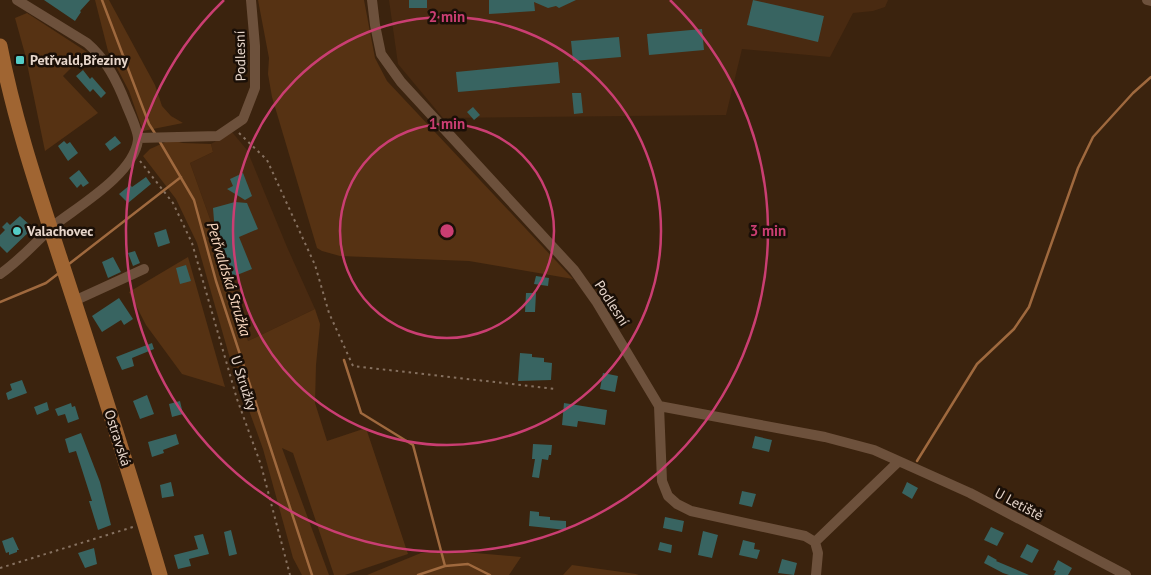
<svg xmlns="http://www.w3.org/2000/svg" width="1151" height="575" font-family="'PT Sans',sans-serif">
<rect width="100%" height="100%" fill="#3b230e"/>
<!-- built -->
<path fill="#492a11" d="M389 0H888L885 7 873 11 853 13 830 57 742 49 726 115 443 118 398 64Z
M232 132 247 150 287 247 315 309 248 341 232 277 215 233 190 163 213 152 211 144Z"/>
<!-- green -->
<path fill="#563213" d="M95 0H109L155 85 162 106 171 116 183 123 143 131 129 91 108 51Z
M258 0H364L375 58 387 81 573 279 469 261 340 256 322 251 317 248 272 97 268 74 269 58Z
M27 13 87 52 63 76 98 113 45 151 25 54 15 18Z
M170 140 183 143 211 144 213 152 190 163 215 233 232 277 248 341 315 309 320 324 316 365 315 403 327 441 366 428 408 554 345 575H334L293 453 282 448 329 575H302L293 558 263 449 229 355 197 243 176 199 143 156 150 149Z
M188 257 225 387 182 374 146 325 129 292Z
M464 552 521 557 509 575H367L421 553Z
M572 565 636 574 639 575H563Z"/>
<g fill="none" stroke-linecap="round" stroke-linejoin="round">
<!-- stream -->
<path stroke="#9f693e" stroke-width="2.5" d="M102 0 149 124 156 135
M160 142 194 200 216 281 312 575
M69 264 181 177
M0 302 46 283 59 273
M344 360 361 413 413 445 445 566
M917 461 977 364 1014 329 1029 307 1078 168 1093 137 1133 93 1151 77
M418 575 445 566 468 564 490 575"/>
</g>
<!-- building -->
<path fill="#386461" d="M44 0H90L80 11 81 12 75 21Z
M409 0H427V8H409Z
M489 0H576L559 8 556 6 548 8 534 2 535 11 489 14Z
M753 0 824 16 818 42 747 25Z
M702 29 704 50 649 55 647 34Z
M619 37 621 57 573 61 571 41Z
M558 62 560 83 458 92 456 72Z
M83 70 90 79 92 77 106 93 101 98 93 89 90 92 76 76Z
M572 93H581L583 113 574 114Z
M473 107 480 115 474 120 467 112Z
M115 136 121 143 110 151 105 144Z
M64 141 67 144 70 142 78 153 68 161 58 146Z
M79 170 89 183 83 187 81 184 77 188 69 178Z
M243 173 252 196 245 200 227 189 233 186 230 179Z
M146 177 151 184 128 203 119 194 130 185 132 187Z
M235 202 247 203 258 229 239 237 252 269 232 277 215 233 213 208Z
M20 216 33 228 7 253 0 246V235L5 230 2 227 7 222 10 225Z
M166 229 170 243 158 247 154 233Z
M135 251 140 263 133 266 128 253Z
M113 257 121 272 108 278 102 262Z
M186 265 191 281 180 284 176 268Z
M536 276 549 278 548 286 534 284Z
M526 293H536L535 312H525Z
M119 298 133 319 124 325 121 320 102 332 92 316Z
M152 343 154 349 132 358 134 366 122 370 116 357Z
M520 353 532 354V357L544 358V362L552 363 551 380 518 381Z
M603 373 618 376 615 392 600 389Z
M22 380 27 393 8 400 6 393 12 390 10 384Z
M147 395 154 414 140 419 133 401Z
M180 401 183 414 172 417 169 404Z
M47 402 49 410 37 415 34 407Z
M71 403 72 407 75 406 79 419 68 423 65 414 58 416 55 409Z
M564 403 607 410 605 425 578 421 577 427 562 425Z
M81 433 100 482 111 525 98 530 89 501H92L76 451 69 453 65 439Z
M176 434 179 444 163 450 164 453 152 457 148 442Z
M755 436 772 440 769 452 752 448Z
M533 444 552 445 551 455H549L548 460 542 459 539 478 532 477 535 459H532Z
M171 482 174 496 162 498 160 485Z
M907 482 918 488 912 499 902 493Z
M742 491 756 494 752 507 739 504Z
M530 511 539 512V516L550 517V520L566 521V530L529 526Z
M665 517 684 521 682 532 663 528Z
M991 527 1004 533 997 546 984 540Z
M231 530 237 554 229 556 224 532Z
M703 531 718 535 712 558 698 555Z
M203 534 209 554 189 559 191 566 178 569 174 555 198 549 194 536Z
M13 537 19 550H17V552L9 555V552L6 553 2 541Z
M743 540 755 543 754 549 760 550 757 559 739 555Z
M660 542 672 545 671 553 658 550Z
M1027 544 1039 550 1032 563 1020 557Z
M94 548 97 564 85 568 78 553Z
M988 555 997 560 996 561 1029 575H1009L1003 573 984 563Z
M782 559 797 563 794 575 778 573Z
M1058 560 1072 568 1068 575H1054L1056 571 1053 570Z"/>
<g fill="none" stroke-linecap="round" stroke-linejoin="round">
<!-- path -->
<path stroke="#867160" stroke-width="2" stroke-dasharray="2.5 4" stroke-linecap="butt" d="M239 133 267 160 315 265 329 313 353 366 556 389
M140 161 173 203 192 243 237 399 261 465 290 575
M0 568 133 527"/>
<!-- minor -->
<path stroke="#6d513c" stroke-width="10" d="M372 0 375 25 381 54 401 82 574 270 596 301 659 406 662 481 668 496 677 504 691 511 805 536 815 542 818 553 816 575
M1147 0 1151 1
M138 138 218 136 243 119 255 88V46L251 0
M0 274C21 260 38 239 57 223 82 204 134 173 138 140 139 132 129 112 126 104 117 81 106 59 87 43L17 0
M74 301 144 269
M659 406 825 437 874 450 970 493 1126 575
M815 542 898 462"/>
<!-- primary -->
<path stroke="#a06532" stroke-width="15" d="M0 46C14 119 38 190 61 261 95 365 129 470 160 575"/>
</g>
<!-- distance rings -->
<g fill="none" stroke="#ca3e72" stroke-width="2.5">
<circle cx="447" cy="231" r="107"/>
<circle cx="447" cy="231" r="214"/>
<path d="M670 0A321 321 0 1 1 224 0"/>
</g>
<!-- markers -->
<g fill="#54cdc7" stroke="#1a0f07" stroke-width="2">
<rect x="15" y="55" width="10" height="10" rx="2.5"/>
<circle cx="17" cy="231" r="5"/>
</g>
<g text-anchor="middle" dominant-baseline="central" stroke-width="5" stroke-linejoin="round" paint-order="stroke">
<!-- street labels -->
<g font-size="14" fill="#e8d7cc" stroke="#1a0f07">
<text transform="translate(240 56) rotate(-91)">Podlesní</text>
<text transform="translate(612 303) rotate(57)">Podlesní</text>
<text transform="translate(244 383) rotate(72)">U Stružky</text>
<text transform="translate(118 438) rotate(72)">Ostravská</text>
<text transform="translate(1019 504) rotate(28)">U Letiště</text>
</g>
<!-- poi labels -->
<g font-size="14" font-weight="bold" fill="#e8d7cc" stroke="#1a0f07" text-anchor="start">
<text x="30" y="60">Petřvald,Březiny</text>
<text x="27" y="231">Valachovec</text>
</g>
<!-- water labels -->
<g font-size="15" font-style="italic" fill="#fbdac2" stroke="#1a0f07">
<text transform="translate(229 279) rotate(73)">Petřvaldská Stružka</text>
</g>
</g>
<circle cx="447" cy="231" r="8" fill="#ca3e72" stroke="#1a0f07" stroke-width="2.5"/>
<g font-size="15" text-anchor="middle" font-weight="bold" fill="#ca3e72" stroke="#1a0f07" stroke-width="5" stroke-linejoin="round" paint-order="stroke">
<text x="447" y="22">2 min</text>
<text x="447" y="129">1 min</text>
<text x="768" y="236">3 min</text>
</g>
</svg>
